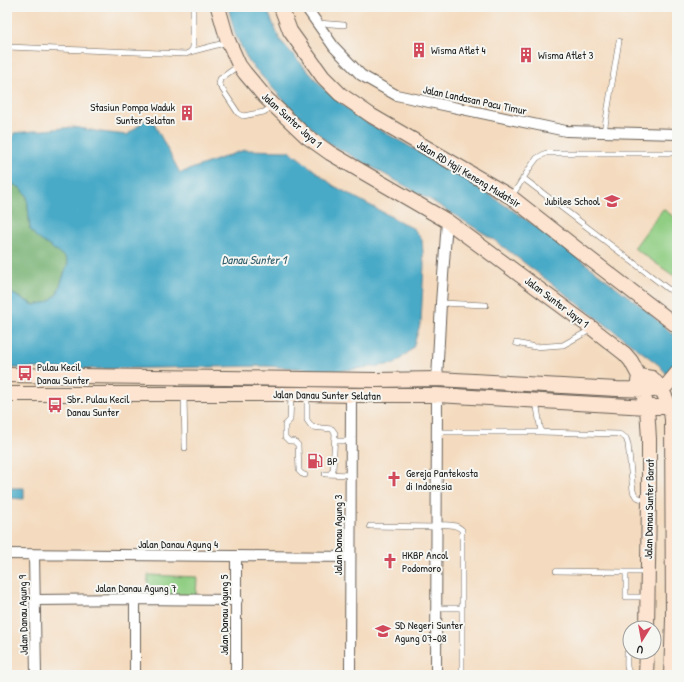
<svg xmlns="http://www.w3.org/2000/svg" width="684" height="682" font-family="'Patrick Hand',sans-serif">
<rect width="100%" height="100%" fill="#f6f6f2"/>
<filter id="ink" filterUnits="userSpaceOnUse"><feTurbulence type="fractalNoise" baseFrequency=".025" numOctaves="2"/><feDisplacementMap in="SourceGraphic" scale="8" xChannelSelector="R" yChannelSelector="G"/><feConvolveMatrix kernelMatrix="1 2 1 2 8 2 1 2 1" color-interpolation-filters="sRGB"/></filter>
<filter id="wash" filterUnits="userSpaceOnUse"><feTurbulence type="fractalNoise" baseFrequency=".012" numOctaves="4" result="noise"/><feDisplacementMap in="SourceGraphic" scale="16" xChannelSelector="R" yChannelSelector="G"/><feGaussianBlur stdDeviation="0.9" result="paint"/><feColorMatrix in="noise" values="0 0 0 0 0 0 0 0 0 0 0 0 0 0 0 0 0 1.4 0 .05"/><feComposite in="paint" operator="in"/></filter>
<g filter="url(#wash)">
<rect width="100%" height="100%" fill="#f4dbbf"/>
<!-- green -->
<path fill="#90ce83" stroke="#567550" d="M663 209 677 219V278L634 248Z
M148 575 197 577 196 597 147 595Z"/>
<!-- forest -->
<path fill="#74b171" stroke="#486646" d="M13 184 22 189 27 196 30 229 66 258 68 263 57 294 48 302 35 305 7 291V186Z"/>
<!-- water -->
<path fill="#48aac7" stroke="#326372" d="M228 7H266L280 40 324 89 359 118 462 176 540 229 645 309 677 338V386L659 365 493 239 429 199 327 142 288 105 249 62 235 34Z
M150 116 180 173 244 150 290 151 334 186 414 229 422 240 424 265 421 321 413 348 395 364 339 371 265 366 97 369 7 368V291L34 305 48 302 57 294 68 263 66 258 36 237 30 229 27 196 22 189 13 184 7 186V153L14 133 74 127 101 132 127 135Z
M7 488H24V499L7 498Z"/>
</g>
<g filter="url(#ink)">
<g fill="none" stroke-linecap="round" stroke-linejoin="round">
<defs>
<path id="lane" d="M318 23 344 25
M7 47 186 54 190 52 193 48V7
M190 52 228 42
M238 66 220 79 219 84 238 113 243 116 264 112 273 106
M604 132 619 41
M523 178 668 289 677 291
M512 196 531 166 537 158 546 153H677
M441 303 486 305
M516 343 535 347 563 345 592 329
M184 395 185 448
M307 395V420L312 427 332 429 335 433 333 470 330 474
M291 396 290 420 285 425V437L289 441H294L298 445 299 471 302 474 305 475
M536 401 541 432
M436 432H541L619 434 626 438 628 444 633 491C635 498 641 499 648 500
M335 441H351
M325 474 351 475
M436 525C445 525 456 523 462 530V675
M370 526 436 527
M556 571 626 572
M647 597H626V572H647
M436 608H462
M627 653C627 671 624 674 644 675"/>
<path id="street" d="M307 7 308 10 334 47 361 75 396 95 566 131 677 134
M437 379 441 303 447 221
M7 554 350 557
M34 555 36 675
M135 599V675
M36 600 135 599 237 600
M236 675V556
M350 675 351 395
M436 675 437 395"/>
<path id="secondary" d="M218 7 227 38 239 65 245 73 266 98 306 136 330 153 447 221 593 329 625 354 631 361 639 376 638 382 642 390 647 407 649 439V500L647 628
M281 7 290 31 323 77 340 94 372 116 511 197 590 259 677 326
M7 375 376 380 437 379 617 389 653 390 661 388 667 385 677 373
M639 376 652 378 661 388 670 407 672 419 673 619 671 675
M7 394H307L351 395H437L647 407H670L677 406
M646 675 647 652"/>
</defs>
<!-- lane casing -->
<use href="#lane" stroke="#685f55" stroke-width="6"/>
<!-- street casing -->
<use href="#street" stroke="#685f55" stroke-width="12"/>
<!-- secondary casing -->
<use href="#secondary" stroke="#685f55" stroke-width="16"/>
<!-- lane -->
<use href="#lane" stroke="#fff" stroke-width="5"/>
<!-- street -->
<use href="#street" stroke="#fff" stroke-width="10"/>
<!-- secondary -->
<use href="#secondary" stroke="#fde4d0" stroke-width="14"/>
</g>
</g>
<!-- icons -->
<defs>
<symbol id="building-bare" viewBox="-9 -9 18 18"><path d="M-4-6H4V6H1V3H-1V6H-4ZM-2.5-4.3h1.7v1.8h-1.7ZM.8-4.3h1.7v1.8H.8ZM-2.5-1h1.7V.8h-1.7ZM.8-1h1.7V.8H.8Z" fill="#d1495b" stroke="#f6f6f2" stroke-width="2.5" paint-order="stroke"/></symbol>
<symbol id="school-bare" viewBox="-9 -9 18 18"><path d="M0-5L7-2L0 1L-7-2ZM-4 1L0 2.5L4 1V4Q0 6-4 4Z" fill="#d1495b" stroke="#f6f6f2" stroke-width="2.5" paint-order="stroke"/></symbol>
<symbol id="bus-bare" viewBox="-9 -9 18 18"><path d="M-5-6H5V4H4V6H2V4H-2V6H-4V4H-5ZM-3.5-4V0h7V-4ZM-3.5 1.2v1.5H-2V1.2ZM2 1.2v1.5H3.5V1.2Z" fill="#d1495b" stroke="#f6f6f2" stroke-width="2.5" paint-order="stroke"/></symbol>
<symbol id="fuel-bare" viewBox="-9 -9 18 18"><path d="M-5.5-6h7V0h2V4h1.3V-2.5L3-4.5l.8-.8L6-3V5H2.5V1h-1V6h-7ZM-4.2-4.7v3.2H.2V-4.7Z" fill="#d1495b" stroke="#f6f6f2" stroke-width="2.5" paint-order="stroke"/></symbol>
<symbol id="church-bare" viewBox="-9 -9 18 18"><path d="M-1.2-6h2.4v3.5h3.3v2.4h-3.3V6h-2.4V-.1h-3.3v-2.4h3.3Z" fill="#d1495b" stroke="#f6f6f2" stroke-width="2.5" paint-order="stroke"/></symbol>
</defs>
<g fill-rule="evenodd">
<use href="#building-bare" x="408" y="39" width="22" height="22"/>
<use href="#building-bare" x="515" y="44" width="22" height="22"/>
<use href="#building-bare" x="176" y="102" width="22" height="22"/>
<use href="#school-bare" x="601" y="190" width="22" height="22"/>
<use href="#bus-bare" x="14" y="362" width="22" height="22"/>
<use href="#bus-bare" x="44" y="394" width="22" height="22"/>
<use href="#fuel-bare" x="304" y="450" width="22" height="22"/>
<use href="#church-bare" x="383" y="468" width="22" height="22"/>
<use href="#church-bare" x="379" y="550" width="22" height="22"/>
<use href="#school-bare" x="372" y="620" width="22" height="22"/>
</g>
<g text-anchor="middle" dominant-baseline="central" stroke-width="4" stroke-linejoin="round" paint-order="stroke">
<!-- poi labels -->
<g font-size="11" fill="#1c1c1c" stroke="#f6f6f2" text-anchor="start">
<text x="431" y="50">Wisma Atlet 4</text>
<text x="538" y="55">Wisma Atlet 3</text>
<text x="175" y="107" text-anchor="end">Stasiun Pompa Waduk<tspan x="175" dy="13">Sunter Selatan</tspan></text>
<text x="600" y="201" text-anchor="end">Jubilee School</text>
<text x="37" y="367">Pulau Kecil<tspan x="37" dy="13">Danau Sunter</tspan></text>
<text x="67" y="399">Sbr. Pulau Kecil<tspan x="67" dy="13">Danau Sunter</tspan></text>
<text x="327" y="461">BP</text>
<text x="406" y="473">Gereja Pantekosta<tspan x="406" dy="13">di Indonesia</tspan></text>
<text x="402" y="555">HKBP Ancol<tspan x="402" dy="13">Podomoro</tspan></text>
<text x="395" y="625">SD Negeri Sunter<tspan x="395" dy="13">Agung 07-08</tspan></text>
</g>
<!-- street labels -->
<g font-size="11" fill="#1c1c1c" stroke="#f6f6f2">
<text transform="translate(475 100) rotate(12)">Jalan Landasan Pacu Timur</text>
<text transform="translate(292 120) rotate(42)">Jalan Sunter Jaya 1</text>
<text transform="translate(469 174) rotate(31)">Jalan RD Haji Keneng Mudatsir</text>
<text transform="translate(557 302) rotate(37)">Jalan Sunter Jaya 1</text>
<text transform="translate(327 395) rotate(1)">Jalan Danau Sunter Selatan</text>
<text transform="translate(649 509) rotate(-89)">Jalan Danau Sunter Barat</text>
<text transform="translate(338 535) rotate(-90)">Jalan Danau Agung 3</text>
<text x="178" y="544">Jalan Danau Agung 4</text>
<text x="136" y="588">Jalan Danau Agung 7</text>
<text transform="translate(23 615) rotate(-91)">Jalan Danau Agung 9</text>
<text transform="translate(224 615) rotate(-90)">Jalan Danau Agung 5</text>
</g>
<!-- water labels -->
<g font-size="12" font-style="italic" fill="#305c69" stroke="#f6f6f2">
<text x="254" y="259">Danau Sunter 1</text>
</g>
</g>
<!-- margin -->
<rect width="684" height="682" fill="none" stroke="#f6f6f2" stroke-width="24"/>
<!-- north arrow -->
<g transform="translate(642 640) rotate(191)"><circle r="19" fill="#f6f6f2" stroke="#9f9f9c"/>
<path d="M0-3L7 15L0 10L-7 15Z" fill="#d1495b"/>
<text y="-6" font-size="11" font-weight="bold" text-anchor="middle" fill="#1c1c1c">U</text>
</g>
</svg>
